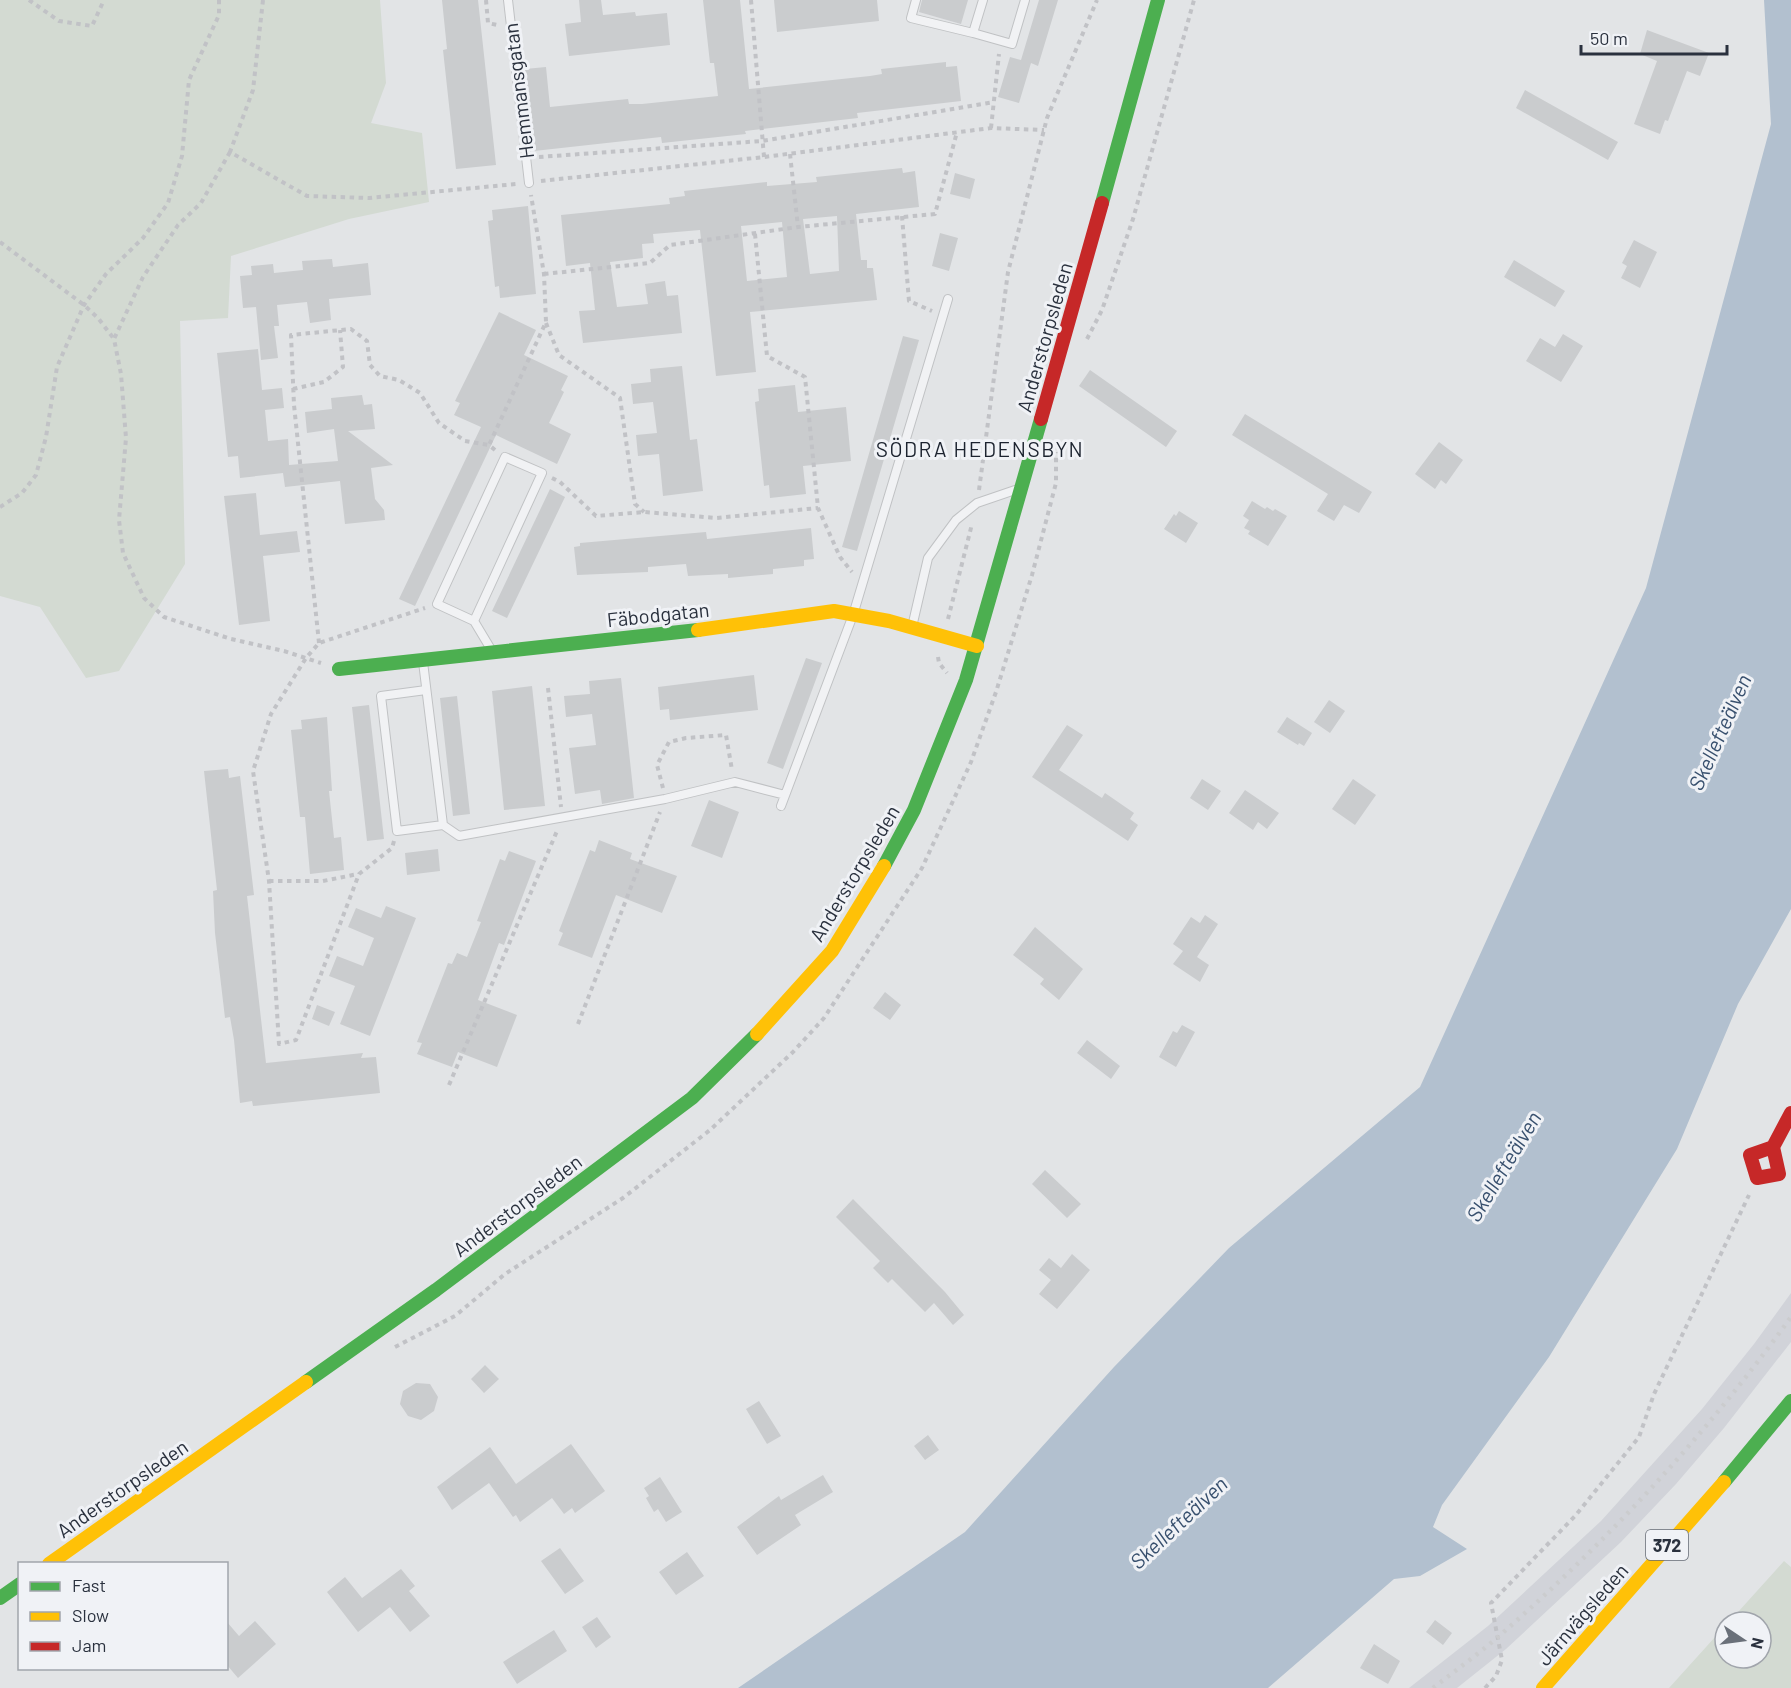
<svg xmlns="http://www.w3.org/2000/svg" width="1791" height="1688" font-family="Barlow,sans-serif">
<rect width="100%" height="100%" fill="#e2e4e6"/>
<!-- built -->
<path fill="#d1d3d9" d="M1791 1293V1342L1724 1428 1676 1484 1621 1542 1506 1649 1457 1688H1409L1488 1626 1601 1521 1702 1409 1754 1344Z"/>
<!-- green -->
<path fill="#d3dad2" d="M0 0H380L386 83 371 123 422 133 429 202 349 219 231 256 228 318 180 321 185 564 119 671 86 678 40 607 0 596Z
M1784 1561 1791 1567V1688H1669L1725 1626V1658H1761V1622H1729Z"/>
<!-- water -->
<path fill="#b2c0cf" d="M1764 0H1791V909L1738 1004 1677 1149 1549 1357 1442 1505 1433 1527 1467 1549 1420 1576 1394 1579 1268 1688H738L965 1532 1114 1367 1229 1248 1420 1087 1646 588 1771 124Z"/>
<!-- building -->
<path fill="#caccce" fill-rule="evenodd" d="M442 0H478L496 165 456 169 443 50 447 49Z
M579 0H601L603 15 635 12 636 16 667 13 670 45 569 56 565 24 581 22Z
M703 0H740L749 89 870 76 882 74 881 69 946 62V67L957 66 961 101 857 113 858 118 745 131 746 134 662 143 661 137 534 151 525 69 546 67 550 107 628 99 629 104H642L718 96 714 63H710Z
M774 0H877L879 21 777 32Z
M922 0H968L961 24 919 12Z
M1039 0H1058L1038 66 1031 63 1019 103 998 97 1010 57 1021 60Z
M1647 30 1709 53 1700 76 1687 71 1668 121 1665 120 1660 134 1634 124 1657 61 1640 54Z
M1525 90 1618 142 1608 160 1516 108Z
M902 168 903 173 915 171 919 207 856 214 861 260H867V268H873L877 300 750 312 756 372 716 376 700 230 653 234 654 243 642 244 643 258 610 262 617 307 648 304 645 284 665 281 667 296 678 295 682 333 583 343 579 311 595 310 590 263 566 266 561 215 670 204 669 198 685 196 684 191 767 182V186L817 182 816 177ZM837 216 839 271 810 274 803 219ZM782 222 787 277 747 281 741 226Z
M955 173 975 179 970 199 950 194Z
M528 206 536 294 500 298 499 286 495 287 488 221 493 220 492 210Z
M940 233 958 238 949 271 932 266Z
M1634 240 1657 252 1640 288 1621 278 1627 266 1622 263Z
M332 259 333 267 368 263 371 295 329 299 331 320 310 323 307 302 277 305 279 326H274L278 358 261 360 256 307 243 308 240 276 252 275 251 266 273 264 274 273 303 270 302 261Z
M1514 260 1565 291 1555 307 1504 277Z
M499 312 536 330 524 355 568 376 561 390 564 392 549 423 571 434 557 464 496 435 415 606 399 599 481 427 454 415 460 403 455 401Z
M1563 334 1583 346 1561 382 1526 361 1540 338 1555 347Z
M903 336 919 340 857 551 842 547Z
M258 349 262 390 282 388 284 408 265 410 268 441 288 439 289 465 338 461 334 429 307 433 305 412 332 409 331 398 362 395 364 405 372 404 375 429 348 431 393 465 371 468 375 499 384 510 385 520 345 524 340 481 285 487 283 473 240 478 238 456 228 457 217 353Z
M682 366 690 440 697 439 703 491 663 496 659 454 638 456 636 435 657 433 653 402 633 404 631 384 651 382 650 369Z
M1090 370 1177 431 1166 447 1079 386Z
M795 385 798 412 846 407 851 461 803 466 806 494 770 498 769 485 764 486 755 402 759 401 758 389Z
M1245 414 1372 492 1359 513 1344 505 1334 521 1317 511 1328 494 1232 435Z
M1439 442 1463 460 1446 484 1441 480 1435 489 1415 474Z
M550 489 565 497 507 618 492 611Z
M256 493 260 535 297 531 300 552 263 556 270 621 239 625 224 496Z
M1252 501 1265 509 1267 507 1273 511 1275 509 1287 516 1268 546 1248 534 1250 531 1244 528 1249 520 1243 516Z
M1179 511 1198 523 1186 543 1164 529 1174 514 1176 516Z
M811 528 814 559 804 560V566L773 569V574L728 578V574L688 576 686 564 648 567V572L577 575 574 547 580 546V543L706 532 707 539Z
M806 658 822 663 783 769 767 763Z
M754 675 758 710 670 720 669 709 660 710 658 687Z
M621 678 634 798 602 804 600 790 575 794 569 748 596 745 592 714 566 717 564 696 590 694 589 681Z
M532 686 545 806 504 810 492 691Z
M457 696 470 814 453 816 440 698Z
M1329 700 1345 711 1330 733 1314 722Z
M369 705 384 839 367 841 352 707Z
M327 717 332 791H329L334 838 341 837 344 870 310 874 305 817H300L291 730 302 729 301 720Z
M1287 717 1312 733 1304 746 1299 743 1298 745 1277 732Z
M1067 725 1083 735 1059 770 1102 798 1105 793 1134 813 1130 819 1138 825 1128 841 1032 777Z
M228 769 229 778 240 776 254 895 247 896 266 1063 363 1053 361 1058 376 1057 380 1093 253 1106 252 1101 240 1103 234 1040 230 1017 225 1018 215 933 213 891 217 890 204 771Z
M1202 779 1221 791 1208 810 1190 798Z
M1353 779 1376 795 1355 825 1332 809Z
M1245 790 1279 813 1267 829 1258 822 1253 830 1229 813Z
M709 800 739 812 722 858 691 846Z
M599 840 632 853 630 859 677 876 662 913 616 895 592 958 558 945 563 933 559 931 590 850 595 852Z
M438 849 440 871 407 875 405 853Z
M509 851 536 861 504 945 499 943 478 1000 517 1015 497 1067 458 1052 452 1067 417 1054 422 1043 417 1042 448 963 452 964 457 953 467 957 481 922 477 921 500 859 505 861Z
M386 906 416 918 370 1036 340 1024 355 986 329 976 337 956 363 966 374 938 348 927 356 908 381 918Z
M1205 915 1218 924 1197 957 1209 965 1200 982 1173 964 1183 951 1173 944 1191 917 1200 923Z
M1035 927 1083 969 1059 1000 1040 984 1044 979 1013 955Z
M885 992 901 1005 890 1020 873 1008Z
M317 1005 335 1012 329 1026 312 1019Z
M1182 1025 1195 1032 1176 1067 1159 1057 1173 1031 1177 1033Z
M1087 1040 1120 1066 1111 1079 1077 1053Z
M1045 1170 1081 1204 1067 1218 1032 1184Z
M853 1199 945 1292 964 1315 953 1325 934 1303 925 1312 892 1279 888 1283 873 1268 880 1261 836 1217Z
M1072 1254 1090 1270 1057 1309 1039 1294 1051 1280 1039 1270 1049 1258 1061 1268Z
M485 1365 499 1379 484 1393 471 1379Z
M416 1383 430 1384 438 1397 434 1411 421 1420 408 1416 400 1404 403 1391Z
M759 1401 781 1436 767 1444 746 1409Z
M928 1435 939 1450 925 1460 914 1446Z
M571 1444 605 1491 575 1513 572 1508 564 1514 552 1498 520 1522 516 1515 513 1517 489 1483 452 1510 437 1487 490 1447 516 1484Z
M823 1475 833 1492 795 1515 801 1525 757 1555 737 1527 779 1496 781 1500Z
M660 1477 682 1512 666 1522 658 1509 654 1512 646 1498 649 1496 644 1488Z
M560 1548 584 1581 565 1594 541 1561Z
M687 1552 704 1576 676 1595 659 1572Z
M401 1569 415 1586 409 1591 430 1616 410 1632 390 1607 358 1632 327 1592 345 1577 362 1598Z
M597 1617 611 1637 596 1648 582 1627Z
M1435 1620 1452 1633 1443 1645 1426 1632Z
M255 1621 276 1644 238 1678 227 1665V1622L239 1636Z
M554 1630 567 1651 517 1684 503 1662Z
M1374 1644 1400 1661 1388 1684 1360 1668Z"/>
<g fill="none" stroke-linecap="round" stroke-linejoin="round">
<defs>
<path id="lane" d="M508 0 529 183
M916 0 911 18 973 33
M983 0 973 33 1012 44 1025 0
M474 621 437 604 505 457 542 473 474 621 492 651
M912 627 928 558 956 520 977 503 1018 489
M423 662 443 825 397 831 381 696 426 690
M781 806 853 615 948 299
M443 825 459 836 665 799 735 782 785 795"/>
</defs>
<!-- lane casing -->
<use href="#lane" stroke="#c0c2c4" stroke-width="10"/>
<!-- path -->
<path stroke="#c1c2c6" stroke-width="4" stroke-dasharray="4.5 4.5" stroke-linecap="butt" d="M29 0 59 21 92 26 104 0
M263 0 253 90 230 152 307 196 369 198 516 184
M486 0 488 23 497 25
M751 0 764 157
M991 128 999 54
M230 152 201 203 178 225 143 277 114 339 121 374 126 438 119 520 123 553 144 598 164 617 231 639 284 651 321 663
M790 154 798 227
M539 157 762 141 994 102
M541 181 764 157 991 128 1044 130
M902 216 909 301 932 311
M755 234 767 356 805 377 818 508 840 557 852 572
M0 242 84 305 98 318 114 339
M544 274 650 263 670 245 798 227 935 214 957 132
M546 323 559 355 620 398 635 504 644 512
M1087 339 1102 310 1133 219 1194 0
M293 389 324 382 343 367 340 330
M495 450 489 445 546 322 544 274 531 195
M552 478 560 482 596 516 644 512 716 518 818 508
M979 490 1008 272 1047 118 1097 0
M0 507 22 493 36 475 46 437 57 367 84 305 106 274 143 238 168 203 182 156 189 80 219 15V0
M948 619 972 524
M319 643 294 405 291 335 351 329 367 341 370 365 380 376 399 380 420 393 439 423 465 441 489 445
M938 657 939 663 947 673
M548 688 561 807
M663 788 657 765 669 742 686 738 726 735 732 770
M394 841 392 848 359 874 296 1040 279 1044 269 881 253 771 271 714 306 658 319 643 425 608
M269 881H323L358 874
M578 1024 660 812
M449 1085 557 831
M395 1347 455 1316 505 1274 623 1198 710 1130 793 1052 824 1018 922 868 971 762 996 692 1032 575 1056 483V452
M1485 1688 1496 1676 1502 1660 1491 1603 1575 1516 1639 1437 1654 1394 1749 1195"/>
<!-- lane -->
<use href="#lane" stroke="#f1f2f4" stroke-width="8"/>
<!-- fast -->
<path stroke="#4caf50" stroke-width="14" d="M1102 203 1158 0
M339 669 698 630
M884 866 914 810 966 680 1041 419
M306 1382 436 1290 692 1098 757 1034
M1724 1482 1791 1401
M0 1598 20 1584"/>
<!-- slow -->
<path stroke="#ffc107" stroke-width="14" d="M698 630 834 611 889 621 977 646
M757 1034 832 951 884 866
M49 1564 306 1382
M1543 1688 1724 1482"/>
<!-- jam -->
<path stroke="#c62828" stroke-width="14" d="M1041 419 1102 203
M1773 1147 1750 1155 1757 1178 1779 1174 1773 1147 1791 1113"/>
<!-- rail -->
<path stroke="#cbccce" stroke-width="4.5" stroke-dasharray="3 6" stroke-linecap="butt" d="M1433 1688C1455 1671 1477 1655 1498 1637 1607 1542 1706 1435 1791 1317"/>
</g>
<g text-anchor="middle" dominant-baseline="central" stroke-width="6" stroke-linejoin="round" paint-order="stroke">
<!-- shield labels -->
<rect fill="#f0f2f6" stroke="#656b75" stroke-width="1.5" x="1646" y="1530" width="42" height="30" rx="4.5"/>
<g font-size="18" font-weight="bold" fill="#2a313e">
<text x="1667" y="1545">372</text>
</g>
<!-- street labels -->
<g font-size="20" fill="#2a313e" stroke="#f0f2f6">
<text transform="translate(518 91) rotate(-97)">Hemmansgatan</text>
<text transform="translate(1044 337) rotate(-74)">Anderstorpsleden</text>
<text transform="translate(658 614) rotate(-6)">Fäbodgatan</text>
<text transform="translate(854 873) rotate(-59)">Anderstorpsleden</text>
<text transform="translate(517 1205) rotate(-37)">Anderstorpsleden</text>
<text transform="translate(122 1488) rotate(-35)">Anderstorpsleden</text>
<text transform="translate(1582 1614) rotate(-49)">Järnvägsleden</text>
</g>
<!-- neighbourhood labels -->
<g font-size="21" letter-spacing="1.5" fill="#1c232f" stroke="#f0f2f6">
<text x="980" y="448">SÖDRA HEDENSBYN</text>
</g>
<!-- water labels -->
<g font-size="21" font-style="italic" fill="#38506e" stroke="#f0f2f6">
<text transform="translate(1719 732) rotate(-66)">Skellefteälven</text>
<text transform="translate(1503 1166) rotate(-59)">Skellefteälven</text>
<text transform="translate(1178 1522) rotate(-43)">Skellefteälven</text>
</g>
</g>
<!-- legend -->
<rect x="18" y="1562" width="210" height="108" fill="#f0f2f6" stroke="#a1a5ac" stroke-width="1.5"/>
<rect x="30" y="1582" width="30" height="9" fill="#4caf50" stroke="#a1a5ac" stroke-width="1.5"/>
<text x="72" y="1592" font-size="18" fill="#2a313e">Fast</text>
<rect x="30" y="1612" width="30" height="9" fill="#ffc107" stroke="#a1a5ac" stroke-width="1.5"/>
<text x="72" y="1622" font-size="18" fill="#2a313e">Slow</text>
<rect x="30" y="1642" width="30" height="9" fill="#c62828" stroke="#a1a5ac" stroke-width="1.5"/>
<text x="72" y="1652" font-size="18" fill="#2a313e">Jam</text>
<!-- north arrow -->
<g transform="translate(1743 1640) rotate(103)"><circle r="28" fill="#f0f2f6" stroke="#a1a5ac" stroke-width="1.5"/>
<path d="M0-4.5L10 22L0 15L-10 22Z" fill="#6a7079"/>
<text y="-9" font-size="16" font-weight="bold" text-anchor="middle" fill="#2a313e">N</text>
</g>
<!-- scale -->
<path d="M1581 45v9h146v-9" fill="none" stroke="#2a313e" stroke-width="3"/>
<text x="1590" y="45" font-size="18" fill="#2a313e" stroke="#f0f2f6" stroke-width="4.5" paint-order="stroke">50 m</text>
</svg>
